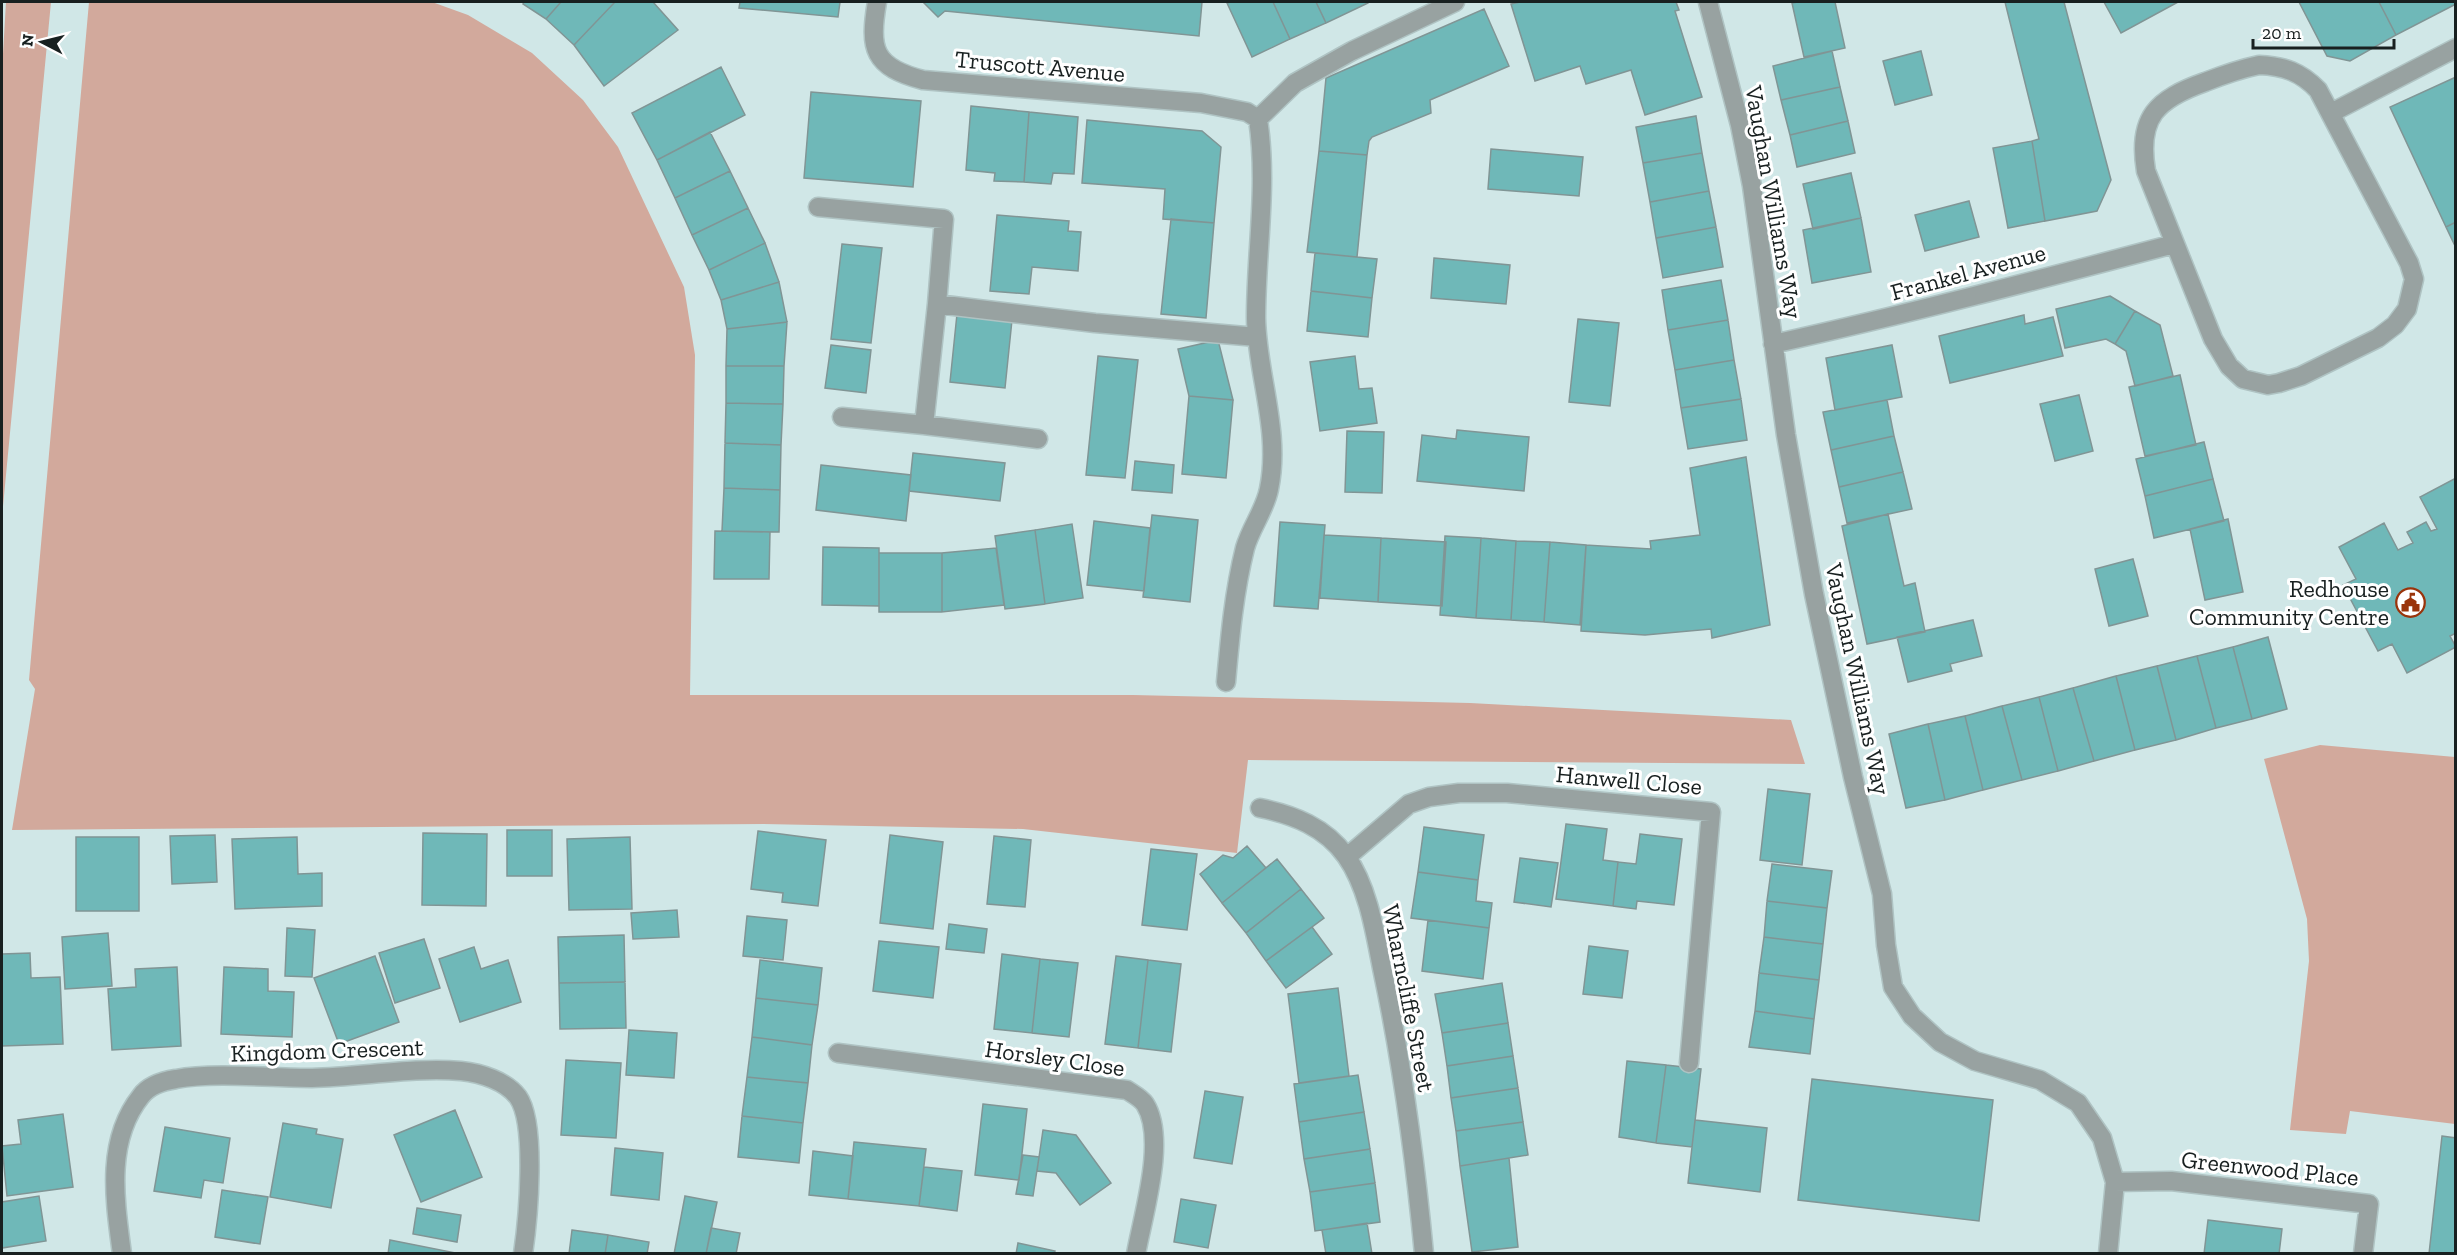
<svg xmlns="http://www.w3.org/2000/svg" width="2457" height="1255" font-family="'Zilla Slab',serif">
<rect width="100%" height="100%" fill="#d0e7e7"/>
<!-- green -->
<path fill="#d2a99c" d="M6 2H51L2 517V71Z
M89 2H432L468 15 532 53 583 100 618 147 684 287 695 355 690 695H1133L1470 703 1791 720 1805 764 1248 760 1237 853 1023 829 763 824 12 830 35 689 29 680Z
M2320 745 2455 757V1124L2350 1111 2346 1134 2290 1130 2309 961 2307 919 2264 759Z"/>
<!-- building -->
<path fill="#6fb8b8" stroke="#809595" stroke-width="1.5" d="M524 2H561L546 19 523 4Z
M561 2H615L574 45 546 19Z
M615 2H653L678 30 604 86 574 45Z
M740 2H840L838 17 739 8Z
M923 2H1202L1199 36 945 11 938 17Z
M1231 2H1273L1290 39 1252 57 1227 3Z
M1273 2H1316L1326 23 1290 39Z
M1316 2H1368V3L1326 23Z
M1520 2H1676L1679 10 1675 11 1702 97 1645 115 1631 70 1586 84 1580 66 1535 81 1511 4Z
M1798 2H1835L1845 48 1804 57 1792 3Z
M2005 2H2064L2111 180 2097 211 2045 221 2032 141 2039 139Z
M2104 2H2178L2121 33Z
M2299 2H2379L2396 35 2350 61 2327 56Z
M2379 2H2456V4L2396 35Z
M1484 9 1509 66 1430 100 1431 113 1372 137 1369 141 1367 155 1319 151 1326 78Z
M1832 51 1840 87 1781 100 1773 66Z
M1921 51 1932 95 1895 105 1883 61Z
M721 67 745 115 657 160 632 113Z
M2456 77V222L2446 227 2390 107Z
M1840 87 1848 121 1790 135 1781 100Z
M811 92 921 101 913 187 804 178Z
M971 106 1029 112 1024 182 994 181 995 173 966 170Z
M1029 112 1078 117 1074 174 1053 173 1051 184 1024 182Z
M1696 116 1702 153 1643 163 1636 127Z
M1087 120 1202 131 1221 147 1214 223 1163 219 1165 189 1082 183Z
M1848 121 1855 153 1797 167 1790 135Z
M710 132 730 171 675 198 657 160Z
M2032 141 2045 221 2008 228 1993 148Z
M1491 149 1583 157 1579 196 1488 189Z
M1319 151 1367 155 1357 257 1307 252Z
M1702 153 1709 191 1650 202 1643 163Z
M730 171 748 208 692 235 675 198Z
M1851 173 1861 218 1813 229 1803 184Z
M1709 191 1716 227 1656 238 1650 202Z
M1969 201 1979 237 1925 251 1915 215Z
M748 208 765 243 709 270 692 235Z
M997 215 1069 221 1068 231 1081 232 1078 271 1032 267 1029 294 990 291Z
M1861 218 1871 272 1812 283 1803 230Z
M1171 219 1214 223 1206 318 1161 314Z
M2456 222V248L2446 227Z
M1716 227 1723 267 1663 278 1656 238Z
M765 243 779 282 721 300 709 270Z
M842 244 882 248 871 343 831 339Z
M1315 253 1377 259 1372 298 1311 291Z
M1434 258 1510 265 1506 304 1431 298Z
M1721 280 1728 320 1668 330 1662 290Z
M779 282 787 322 727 329 721 300Z
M1311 291 1372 298 1368 337 1307 331Z
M2110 296 2135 311 2115 344 2106 339 2065 348 2056 309Z
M2135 311 2160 325 2173 376 2135 386 2126 351 2115 344Z
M957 314 1012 320 1005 388 950 382Z
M2024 315 2025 324 2053 317 2063 356 1950 383 1939 336Z
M1578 319 1619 323 1610 406 1569 402Z
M1728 320 1734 360 1675 370 1668 330Z
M787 322 784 366H726L727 329Z
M1218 340 1233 400 1189 396 1178 349Z
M831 345 871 350 866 393 825 388Z
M1892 345 1902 397 1835 410 1826 358Z
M1098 356 1138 360 1125 478 1086 475Z
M1355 356 1359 389 1372 388 1377 423 1320 431 1310 362Z
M1734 360 1741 399 1681 408 1675 370Z
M726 366H784L783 404 726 403Z
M2180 375 2196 445 2145 456 2129 387Z
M2079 395 2093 451 2055 461 2040 404Z
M1189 396 1233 400 1226 478 1182 474Z
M1741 399 1747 440 1688 449 1681 408Z
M1887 400 1894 436 1831 450 1823 412Z
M726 403 783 404 781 445 725 443Z
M1457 430 1529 437 1524 491 1417 481 1422 435 1456 439Z
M1347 431 1384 432 1382 493 1345 492Z
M1894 436 1903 472 1839 487 1831 450Z
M2204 442 2213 479 2145 496 2136 459Z
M725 443 781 445 780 490 724 488Z
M913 453 1005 463 1000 501 909 491Z
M1746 457 1770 625 1712 638 1711 629 1645 635 1581 631 1586 545 1651 549 1650 541 1700 535 1690 468Z
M1135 461 1174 465 1172 493 1132 490Z
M821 465 911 475 906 521 816 510Z
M1903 472 1912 509 1847 523 1839 487Z
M2456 478V633L2450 636 2456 647 2407 673 2392 644 2378 651 2343 585 2356 579 2339 547 2384 523 2398 550 2413 543 2407 532 2426 522 2431 531 2437 529 2420 497Z
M2213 479 2224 521 2154 538 2145 496Z
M724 488 780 490 779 532 722 531Z
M1888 514 1904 586 1915 583 1925 632 1867 644 1842 526Z
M1152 515 1198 520 1190 602 1143 597Z
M2228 519 2243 592 2205 600 2190 529Z
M1094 521 1150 528 1144 591 1087 585Z
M1280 522 1325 525 1318 609 1274 606Z
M1072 524 1083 598 1045 604 1035 530Z
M1035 530 1045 604 1005 609 995 536Z
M715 531 770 532 769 579H714Z
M1324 535 1381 538 1378 602 1320 598Z
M1445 536 1481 538 1476 618 1440 615Z
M1381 538 1446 542 1442 606 1378 602Z
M1481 538 1516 541 1511 620 1476 618Z
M1516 541 1550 542 1544 622 1511 620Z
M1550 542 1586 545 1580 625 1544 622Z
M823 547 879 548V606L822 605Z
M996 548 1004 605 942 612V553Z
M879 553H942V612H879Z
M2133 559 2148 616 2109 626 2095 569Z
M1973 620 1982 656 1950 664 1952 671 1908 682 1897 637Z
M2268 637 2287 709 2252 719 2233 647Z
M2233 647 2252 719 2216 728 2197 656Z
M2197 656 2216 728 2176 740 2157 666Z
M2157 666 2176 740 2135 750 2116 676Z
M2116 676 2135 750 2094 761 2073 688Z
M2073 688 2094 761 2058 771 2039 697Z
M2039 697 2058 771 2022 780 2002 706Z
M2002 706 2022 780 1983 790 1965 716Z
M1965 716 1983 790 1945 800 1928 724Z
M1928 724 1945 800 1906 808 1889 734Z
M1768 789 1810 794 1802 865 1760 860Z
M1566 824 1607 829 1603 860 1618 862 1613 906 1556 899Z
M1424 827 1484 835 1478 880 1418 872Z
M507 830H552V876H507Z
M758 831 826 840 818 906 782 902 783 893 751 889Z
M423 833 487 834 486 906 422 905Z
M1640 834 1682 839 1674 905 1637 901 1636 909 1613 906 1618 862 1636 864Z
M215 835 217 882 172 884 170 836Z
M890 835 943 842 933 929 880 923Z
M994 836 1031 840 1025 907 987 904Z
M76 837H139V911H76Z
M297 837 298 874 322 873V906L235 909 232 839Z
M630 837 632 909 569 910 567 839Z
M1247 846 1266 868 1222 903 1200 874 1223 855 1233 858Z
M1151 849 1197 854 1187 930 1142 925Z
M1520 858 1558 863 1551 907 1514 902Z
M1277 859 1301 889 1246 933 1222 903Z
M1772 864 1832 871 1827 908 1767 901Z
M1418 872 1478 880 1476 901 1492 903 1489 928 1411 918Z
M1301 889 1324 918 1266 961 1246 933Z
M1767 901 1827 908 1823 944 1764 937Z
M677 910 679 937 633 939 631 913Z
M747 916 787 920 783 960 743 956Z
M1428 920 1489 928 1483 979 1422 971Z
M949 924 987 929 984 953 946 949Z
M1312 927 1332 954 1286 988 1266 961Z
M287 928 315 930 312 977 285 976Z
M108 933 112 986 65 989 62 937Z
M624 935 625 982 559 983 558 937Z
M1764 937 1823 944 1819 980 1759 973Z
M424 939 440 988 395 1003 379 953Z
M879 941 939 947 933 998 873 991Z
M1589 946 1628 951 1622 998 1583 994Z
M474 947 481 969 508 960 521 1002 460 1022 439 959Z
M30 953 31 978 60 977 63 1044 2 1046V954Z
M1002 954 1040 959 1032 1033 994 1029Z
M375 956 399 1022 339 1044 314 978Z
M1116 956 1148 960 1138 1048 1105 1044Z
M1040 959 1078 963 1069 1037 1032 1033Z
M760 960 822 968 818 1005 756 998Z
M1148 960 1181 964 1171 1052 1138 1048Z
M177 967 181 1046 112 1050 108 989 136 987 135 969Z
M224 967 268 969V991L294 992 292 1037 221 1034Z
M1759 973 1819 980 1814 1019 1755 1011Z
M625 982 626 1028 560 1029 559 983Z
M1502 983 1508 1023 1442 1033 1435 994Z
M1338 988 1349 1076 1299 1083 1288 994Z
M756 998 818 1005 812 1045 752 1037Z
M1755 1011 1814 1019 1810 1054 1749 1047Z
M1508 1023 1513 1056 1447 1066 1442 1033Z
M629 1030 677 1033 674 1078 626 1075Z
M752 1037 812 1045 808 1083 747 1077Z
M1513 1056 1518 1088 1451 1098 1447 1066Z
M566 1060 621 1063 616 1138 561 1135Z
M1627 1061 1666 1065 1656 1143 1619 1137Z
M1666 1065 1701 1069 1692 1147 1656 1143Z
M1358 1075 1364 1112 1299 1122 1294 1084Z
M747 1077 808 1083 803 1123 742 1116Z
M1812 1079 1993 1100 1979 1221 1798 1200Z
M1518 1088 1523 1122 1456 1131 1451 1098Z
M1205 1091 1243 1097 1232 1164 1194 1158Z
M983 1104 1027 1109 1019 1180 975 1175Z
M455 1110 482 1177 421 1202 394 1135Z
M1364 1112 1370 1149 1304 1159 1299 1122Z
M63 1114 73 1187 7 1196 2 1146 21 1144 18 1120Z
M742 1116 803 1123 799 1163 738 1157Z
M1695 1120 1767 1128 1760 1192 1688 1183Z
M1523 1122 1528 1155 1460 1166 1456 1131Z
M283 1123 317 1129 316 1134 343 1139 331 1208 270 1197Z
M165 1127 230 1138 223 1183 204 1180 201 1198 154 1191Z
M1043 1130 1076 1135 1111 1183 1080 1205 1056 1173 1037 1171Z
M2442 1136 2456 1138V1254H2429Z
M854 1142 926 1149 919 1206 848 1199Z
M615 1148 663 1153 659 1200 611 1195Z
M1370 1149 1375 1183 1310 1192 1304 1159Z
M813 1151 853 1156 848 1199 809 1195Z
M1023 1155 1039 1157 1033 1196 1016 1194Z
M1509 1158 1518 1247 1472 1252 1460 1166Z
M924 1167 962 1171 957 1211 919 1206Z
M1375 1183 1380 1222 1315 1231 1310 1192Z
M222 1190 268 1197 260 1244 215 1237Z
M39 1196 46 1241 2 1248V1202Z
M685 1196 717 1202 706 1254H674Z
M1181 1199 1216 1205 1208 1248 1174 1242Z
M417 1208 461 1215 457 1242 413 1234Z
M2208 1220 2282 1229 2279 1254H2204Z
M1367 1223 1372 1254H1326L1322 1230Z
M711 1228 740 1233 736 1254H706Z
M572 1230 608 1235 605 1254H569Z
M608 1235 649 1242 647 1254H605Z
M390 1240 456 1253V1254H388Z
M1018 1243 1055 1251 1054 1254H1016Z"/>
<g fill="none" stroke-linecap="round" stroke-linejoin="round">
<defs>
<path id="street" d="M877 2C869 49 873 67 923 80L1201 103 1247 112 1258 119 1295 83 1352 51 1455 2
M1708 2 1740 125 1752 186 1786 435 1814 594 1853 777 1882 894 1886 945 1893 987 1912 1016 1940 1042 1975 1061 2040 1080 2078 1103 2102 1138 2115 1182 2108 1254
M2259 65C2284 66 2301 72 2318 90L2409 263 2414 279 2407 309 2395 325 2378 338 2301 376 2279 383 2268 385 2243 379 2229 366 2213 339 2146 171C2137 117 2157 99 2205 82 2223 75 2240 69 2259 65Z
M2331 113 2456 48
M818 207 944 219 937 304
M1773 344C1908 314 2041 279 2174 244
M842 417 924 425
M1038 439 924 425 937 304 1095 323 1257 337
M1226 682C1230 637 1234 592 1245 548 1251 527 1265 510 1269 489 1281 431 1257 375 1256 318 1256 251 1268 186 1258 119
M1260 808C1294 815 1325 827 1346 856 1368 887 1375 932 1382 968 1402 1062 1415 1158 1424 1254
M1347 857 1409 804 1429 797 1459 793H1507L1711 812 1689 1063
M838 1053 1127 1090C1133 1094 1141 1098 1145 1104 1167 1139 1143 1214 1136 1254
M2115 1182 2171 1181 2369 1204 2363 1254
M122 1254C115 1201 105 1141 141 1096 149 1085 163 1081 176 1079 215 1072 272 1078 312 1078 362 1077 412 1067 461 1071 481 1073 506 1081 518 1097 537 1124 528 1220 523 1254"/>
</defs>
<!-- street casing -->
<use href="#street" stroke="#afc3c3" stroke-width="21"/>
<!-- street -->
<use href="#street" stroke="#98a2a1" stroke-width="18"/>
</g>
<!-- icons -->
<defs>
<symbol id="civic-ring" viewBox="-11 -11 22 22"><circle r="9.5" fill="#fff" stroke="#9a340b" stroke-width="1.5"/><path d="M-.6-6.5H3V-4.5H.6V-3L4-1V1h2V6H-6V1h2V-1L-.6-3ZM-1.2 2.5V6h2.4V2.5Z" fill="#9a340b"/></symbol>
</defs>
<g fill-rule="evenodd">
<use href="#civic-ring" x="2394" y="586" width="33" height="33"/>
</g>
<g text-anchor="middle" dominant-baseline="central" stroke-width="6" stroke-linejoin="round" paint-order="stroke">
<!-- street labels -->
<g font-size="24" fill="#182020" stroke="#fff">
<text transform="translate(1040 66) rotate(5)">Truscott Avenue</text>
<text transform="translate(1774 202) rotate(80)">Vaughan Williams Way</text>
<text transform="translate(1968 272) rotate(-15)">Frankel Avenue</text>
<text transform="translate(1858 679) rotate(78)">Vaughan Williams Way</text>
<text transform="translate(1629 780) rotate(5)">Hanwell Close</text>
<text transform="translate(1409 998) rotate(79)">Wharncliffe Street</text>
<text transform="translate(327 1050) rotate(-2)">Kingdom Crescent</text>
<text transform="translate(1055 1058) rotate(8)">Horsley Close</text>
<text transform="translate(2270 1168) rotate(6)">Greenwood Place</text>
</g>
<!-- poi labels -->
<g font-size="24" fill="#182020" stroke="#fff" text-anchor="end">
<text x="2389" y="588">Redhouse<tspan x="2389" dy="28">Community Centre</tspan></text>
</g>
</g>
<!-- border -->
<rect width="2457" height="1255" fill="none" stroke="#182020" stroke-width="6"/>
<!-- north arrow -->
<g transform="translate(42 42) rotate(277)" stroke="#ffffff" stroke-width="4.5" paint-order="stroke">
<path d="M0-4.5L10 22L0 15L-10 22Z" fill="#182020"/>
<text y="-9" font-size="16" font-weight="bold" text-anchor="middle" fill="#182020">N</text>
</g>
<!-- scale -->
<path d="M2253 39v9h141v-9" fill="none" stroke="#182020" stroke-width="3"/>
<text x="2262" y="39" font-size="18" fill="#182020" stroke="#ffffff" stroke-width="4.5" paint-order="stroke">20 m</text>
</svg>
